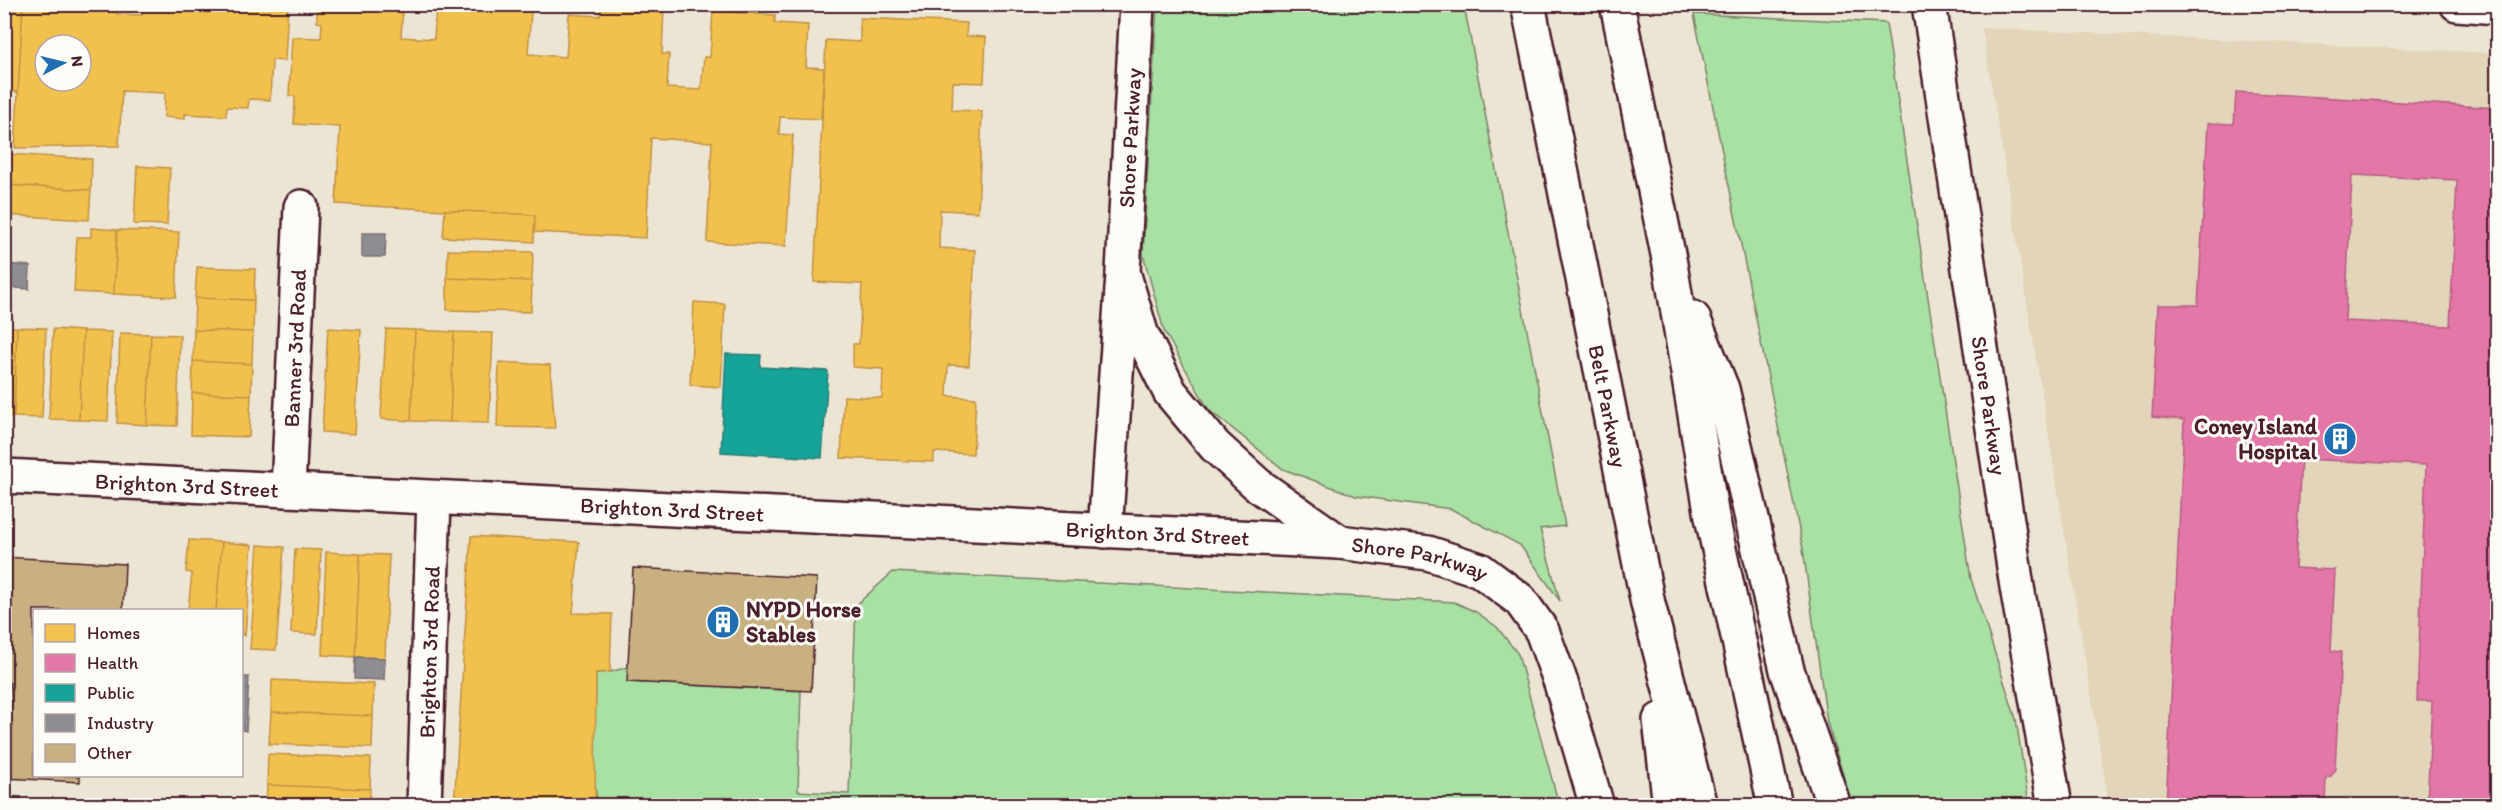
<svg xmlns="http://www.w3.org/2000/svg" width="2502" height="810" font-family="Itim,sans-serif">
<rect width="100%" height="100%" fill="#ede5d3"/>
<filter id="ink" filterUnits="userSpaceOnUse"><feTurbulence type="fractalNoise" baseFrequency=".0167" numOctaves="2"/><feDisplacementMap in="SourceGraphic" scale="12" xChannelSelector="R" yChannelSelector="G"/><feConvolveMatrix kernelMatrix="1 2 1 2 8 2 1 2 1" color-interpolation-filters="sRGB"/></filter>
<g filter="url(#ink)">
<!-- built -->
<path fill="#e2d5ba" d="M1982 28 2497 53V805H2109Z"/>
<!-- green -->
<path fill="#a9e0a4" stroke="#7a8068" stroke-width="1.5" d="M1157 5H1464L1565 526 1540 529 1560 601 1520 545 1451 509 1356 496 1283 469 1209 410 1164 331 1143 254Z
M1694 14 1886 23 1971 579 2016 719 2029 805H1852L1827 722 1803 549Z
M893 572 1454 602 1476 612 1497 627 1518 654 1559 805 598 806 594 779 596 673 610 672 628 667V682L801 691 798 791 849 794 856 605Z"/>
<!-- homes -->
<path fill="#f2c14e" stroke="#c09044" stroke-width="1.5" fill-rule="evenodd" d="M4 4H23L18 92H4Z
M23 4H117V14L142 15 143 4H288L285 61 272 60 270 100 249 99 248 108 227 107 226 116 185 114V119L164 117 165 93 122 91 119 146 15 148ZM45 45H81V81H45Z
M317 4H403L401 37 434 39 436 4H499V9L531 11 528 54 566 57 569 14 600 16 601 5 664 8 662 54H669L667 88 701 90 704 57H710L713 11 775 15V23L808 25 806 67 824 68 821 119 780 117 779 134 793 135 786 246 707 242 712 142 651 138 646 238 534 232 535 215 336 204 340 127 294 124 295 96H289L292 37 321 38 322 23 317 22Z
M860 18 967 23 966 36 986 37 984 83 953 82 952 110 982 111 978 212 940 210 939 248 975 250 969 366 948 365 947 396 976 398 973 454 934 452V462L841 458 844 396 882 398 883 369 853 367V344H859L862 284 814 282 826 40 860 42Z
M4 154 92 159 91 190 4 185Z
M137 166 170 168 167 225 134 224Z
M4 185 91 190 89 220 4 215Z
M445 210 535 215 534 242 443 237Z
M91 228 117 230 114 294 74 292 77 237H91Z
M117 230 179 232 176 297 114 294Z
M448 250 533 252 532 281 447 278Z
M197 267 255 269 254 300 195 298Z
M447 278 532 281 531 312 447 310Z
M195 298 254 300 253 332 194 330Z
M694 302 725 304 721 387 690 385Z
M4 327H17L14 417H4Z
M17 327 46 328 42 418 14 417Z
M328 328 361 330 355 434 322 432Z
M53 329 83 331 79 420 49 419Z
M386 329 415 330 411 421 381 419Z
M194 330 253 332 252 364 193 361Z
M415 330 454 332 450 422 411 421Z
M83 331 112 332 108 421 79 420Z
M454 332 493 333 489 423 450 422Z
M120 333 151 334 147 425 117 423Z
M151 334 180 335 177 426 147 425Z
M193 361 252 364 251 395 192 393Z
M499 362 550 365 555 428 497 427Z
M192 393 251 395 249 437 191 435Z
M471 536 579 542 573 613 612 614 610 672 596 673 595 806H454Z
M189 540 222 542 216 610H188L192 573 186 572Z
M222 542 252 545 245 636 242 635V610H216Z
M258 545 284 547 276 650 250 649Z
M295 549 321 550 317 634 291 633Z
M326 552 360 554 355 657 322 655Z
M360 554 389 555 385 658 355 657Z
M272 680 374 684 373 716 271 712Z
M271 712 373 716 372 748 269 744Z
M268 754 371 758 370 789 267 785Z
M267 785 370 789 369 806H266Z"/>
<!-- health -->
<path fill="#e377a8" stroke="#b55d82" stroke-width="1.5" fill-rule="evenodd" d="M2236 92 2498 108V806H2427L2432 701H2417L2426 465 2301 459 2295 568 2335 570 2331 651 2341 652 2335 769 2331 776 2326 777 2325 806H2166L2184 420 2152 417 2158 305H2198L2208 123 2234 124ZM2352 175 2457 180 2450 326 2345 321Z"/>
<!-- public -->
<path fill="#17a398" stroke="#267b77" stroke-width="1.5" d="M726 354 761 355 760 367 828 371 822 458 721 452Z"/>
<!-- industry -->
<path fill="#8d8d92" stroke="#796c73" stroke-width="1.5" d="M362 233H386L385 257H362Z
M4 264 30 266 29 289 4 287Z
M355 657 385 658 384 680 354 679Z
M242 677H249L246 731 242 730Z"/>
<!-- building -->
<path fill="#c8b080" stroke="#4a1f2b" stroke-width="1.5" d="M4 557 125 564 123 610H34V776H80V782L5 778 10 683 4 682Z
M633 568 817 578 811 691 627 682Z
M4 796 21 797V806H4Z"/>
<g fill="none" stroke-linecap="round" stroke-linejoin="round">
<defs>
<g id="minor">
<path d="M2457 4 2498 7"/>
<path id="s1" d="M4 476 1339 542"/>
<path id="s2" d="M288 490 301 207"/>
<path d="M1105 531 1123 275"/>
<path id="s3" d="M424 806 434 498"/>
</g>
<g id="major">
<path id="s4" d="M1137 4 1123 272 1141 333 1170 392 1215 446 1258 485 1339 542 1428 553 1480 570 1520 600 1542 631 1561 683 1597 806"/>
<path id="s5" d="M1929 4 2017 587 2055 806"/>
</g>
<g id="highway">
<path id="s6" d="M1528 4 1648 604 1700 806"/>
<path d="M1617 4 1670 264 1712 517 1775 806"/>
<path d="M1693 318 1722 389 1787 670 1834 806"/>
<path d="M1660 720 1670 806"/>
</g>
</defs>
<!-- minor casing -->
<use href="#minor" stroke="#4a1f2b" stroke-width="38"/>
<!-- major casing -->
<use href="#major" stroke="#4a1f2b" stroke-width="38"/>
<!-- highway casing -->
<use href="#highway" stroke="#4a1f2b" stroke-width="38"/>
<!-- minor -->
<use href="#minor" stroke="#fdfcf7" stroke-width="33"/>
<!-- major -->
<use href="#major" stroke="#fdfcf7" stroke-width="33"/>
<!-- highway -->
<use href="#highway" stroke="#fdfcf7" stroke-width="33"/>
</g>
</g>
<!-- icons -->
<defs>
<symbol id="building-disc" viewBox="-11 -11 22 22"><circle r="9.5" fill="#1f6fb2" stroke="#fdfcf7"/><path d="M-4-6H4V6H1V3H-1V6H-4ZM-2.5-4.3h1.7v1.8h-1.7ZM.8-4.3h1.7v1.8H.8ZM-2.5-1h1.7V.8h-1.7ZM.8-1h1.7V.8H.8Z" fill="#fff"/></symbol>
</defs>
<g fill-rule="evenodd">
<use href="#building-disc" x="2321" y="420" width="38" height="38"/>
<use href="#building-disc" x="704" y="603" width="38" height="38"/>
</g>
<g text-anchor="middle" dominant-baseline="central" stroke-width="6" stroke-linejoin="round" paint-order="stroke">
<!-- street labels -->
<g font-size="22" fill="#4a1f2b" stroke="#fdfcf7">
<text transform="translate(1130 138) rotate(-87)">Shore Parkway</text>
<text stroke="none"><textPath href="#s2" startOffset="142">Banner 3rd Road</textPath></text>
<text stroke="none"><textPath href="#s5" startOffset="406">Shore Parkway</textPath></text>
<text stroke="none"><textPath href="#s6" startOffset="410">Belt Parkway</textPath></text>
<text stroke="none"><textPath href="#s1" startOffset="183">Brighton 3rd Street</textPath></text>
<text stroke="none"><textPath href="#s1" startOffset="669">Brighton 3rd Street</textPath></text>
<text stroke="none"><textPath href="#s1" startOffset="1155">Brighton 3rd Street</textPath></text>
<text stroke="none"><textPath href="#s4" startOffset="708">Shore Parkway</textPath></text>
<text stroke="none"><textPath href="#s3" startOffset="154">Brighton 3rd Road</textPath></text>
</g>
<!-- poi labels -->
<g font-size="22" font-weight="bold" fill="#4a1f2b" stroke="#fdfcf7" text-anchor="end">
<text x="2317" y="426">Coney Island<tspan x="2317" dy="25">Hospital</tspan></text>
<text x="746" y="609" text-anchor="start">NYPD Horse<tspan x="746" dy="25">Stables</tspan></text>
</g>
</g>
<!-- margin -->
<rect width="2502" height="810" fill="none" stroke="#fdfcf7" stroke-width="24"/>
<rect x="12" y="12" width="2478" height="786" fill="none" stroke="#4a1f2b" stroke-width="2" filter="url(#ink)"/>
<!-- legend -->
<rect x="33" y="609" width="210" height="168" fill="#fdfcf7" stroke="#b5a4a5" stroke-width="1.5"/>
<rect x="45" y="624" width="30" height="18" fill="#f2c14e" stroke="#b5a4a5" stroke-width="1.5"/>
<text x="87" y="639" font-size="18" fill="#4a1f2b">Homes</text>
<rect x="45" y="654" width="30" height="18" fill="#e377a8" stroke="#b5a4a5" stroke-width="1.5"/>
<text x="87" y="669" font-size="18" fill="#4a1f2b">Health</text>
<rect x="45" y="684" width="30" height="18" fill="#17a398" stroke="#b5a4a5" stroke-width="1.5"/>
<text x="87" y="699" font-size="18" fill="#4a1f2b">Public</text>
<rect x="45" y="714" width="30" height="18" fill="#8d8d92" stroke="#b5a4a5" stroke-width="1.5"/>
<text x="87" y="729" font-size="18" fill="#4a1f2b">Industry</text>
<rect x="45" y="744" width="30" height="18" fill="#c8b080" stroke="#b5a4a5" stroke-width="1.5"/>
<text x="87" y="759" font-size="18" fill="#4a1f2b">Other</text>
<!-- north arrow -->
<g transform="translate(63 63) rotate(83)"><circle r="28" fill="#fdfcf7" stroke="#b5a4a5" stroke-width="1.5"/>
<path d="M0-4.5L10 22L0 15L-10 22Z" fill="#1f6fb2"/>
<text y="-9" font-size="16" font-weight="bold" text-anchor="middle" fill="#4a1f2b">N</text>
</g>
</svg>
